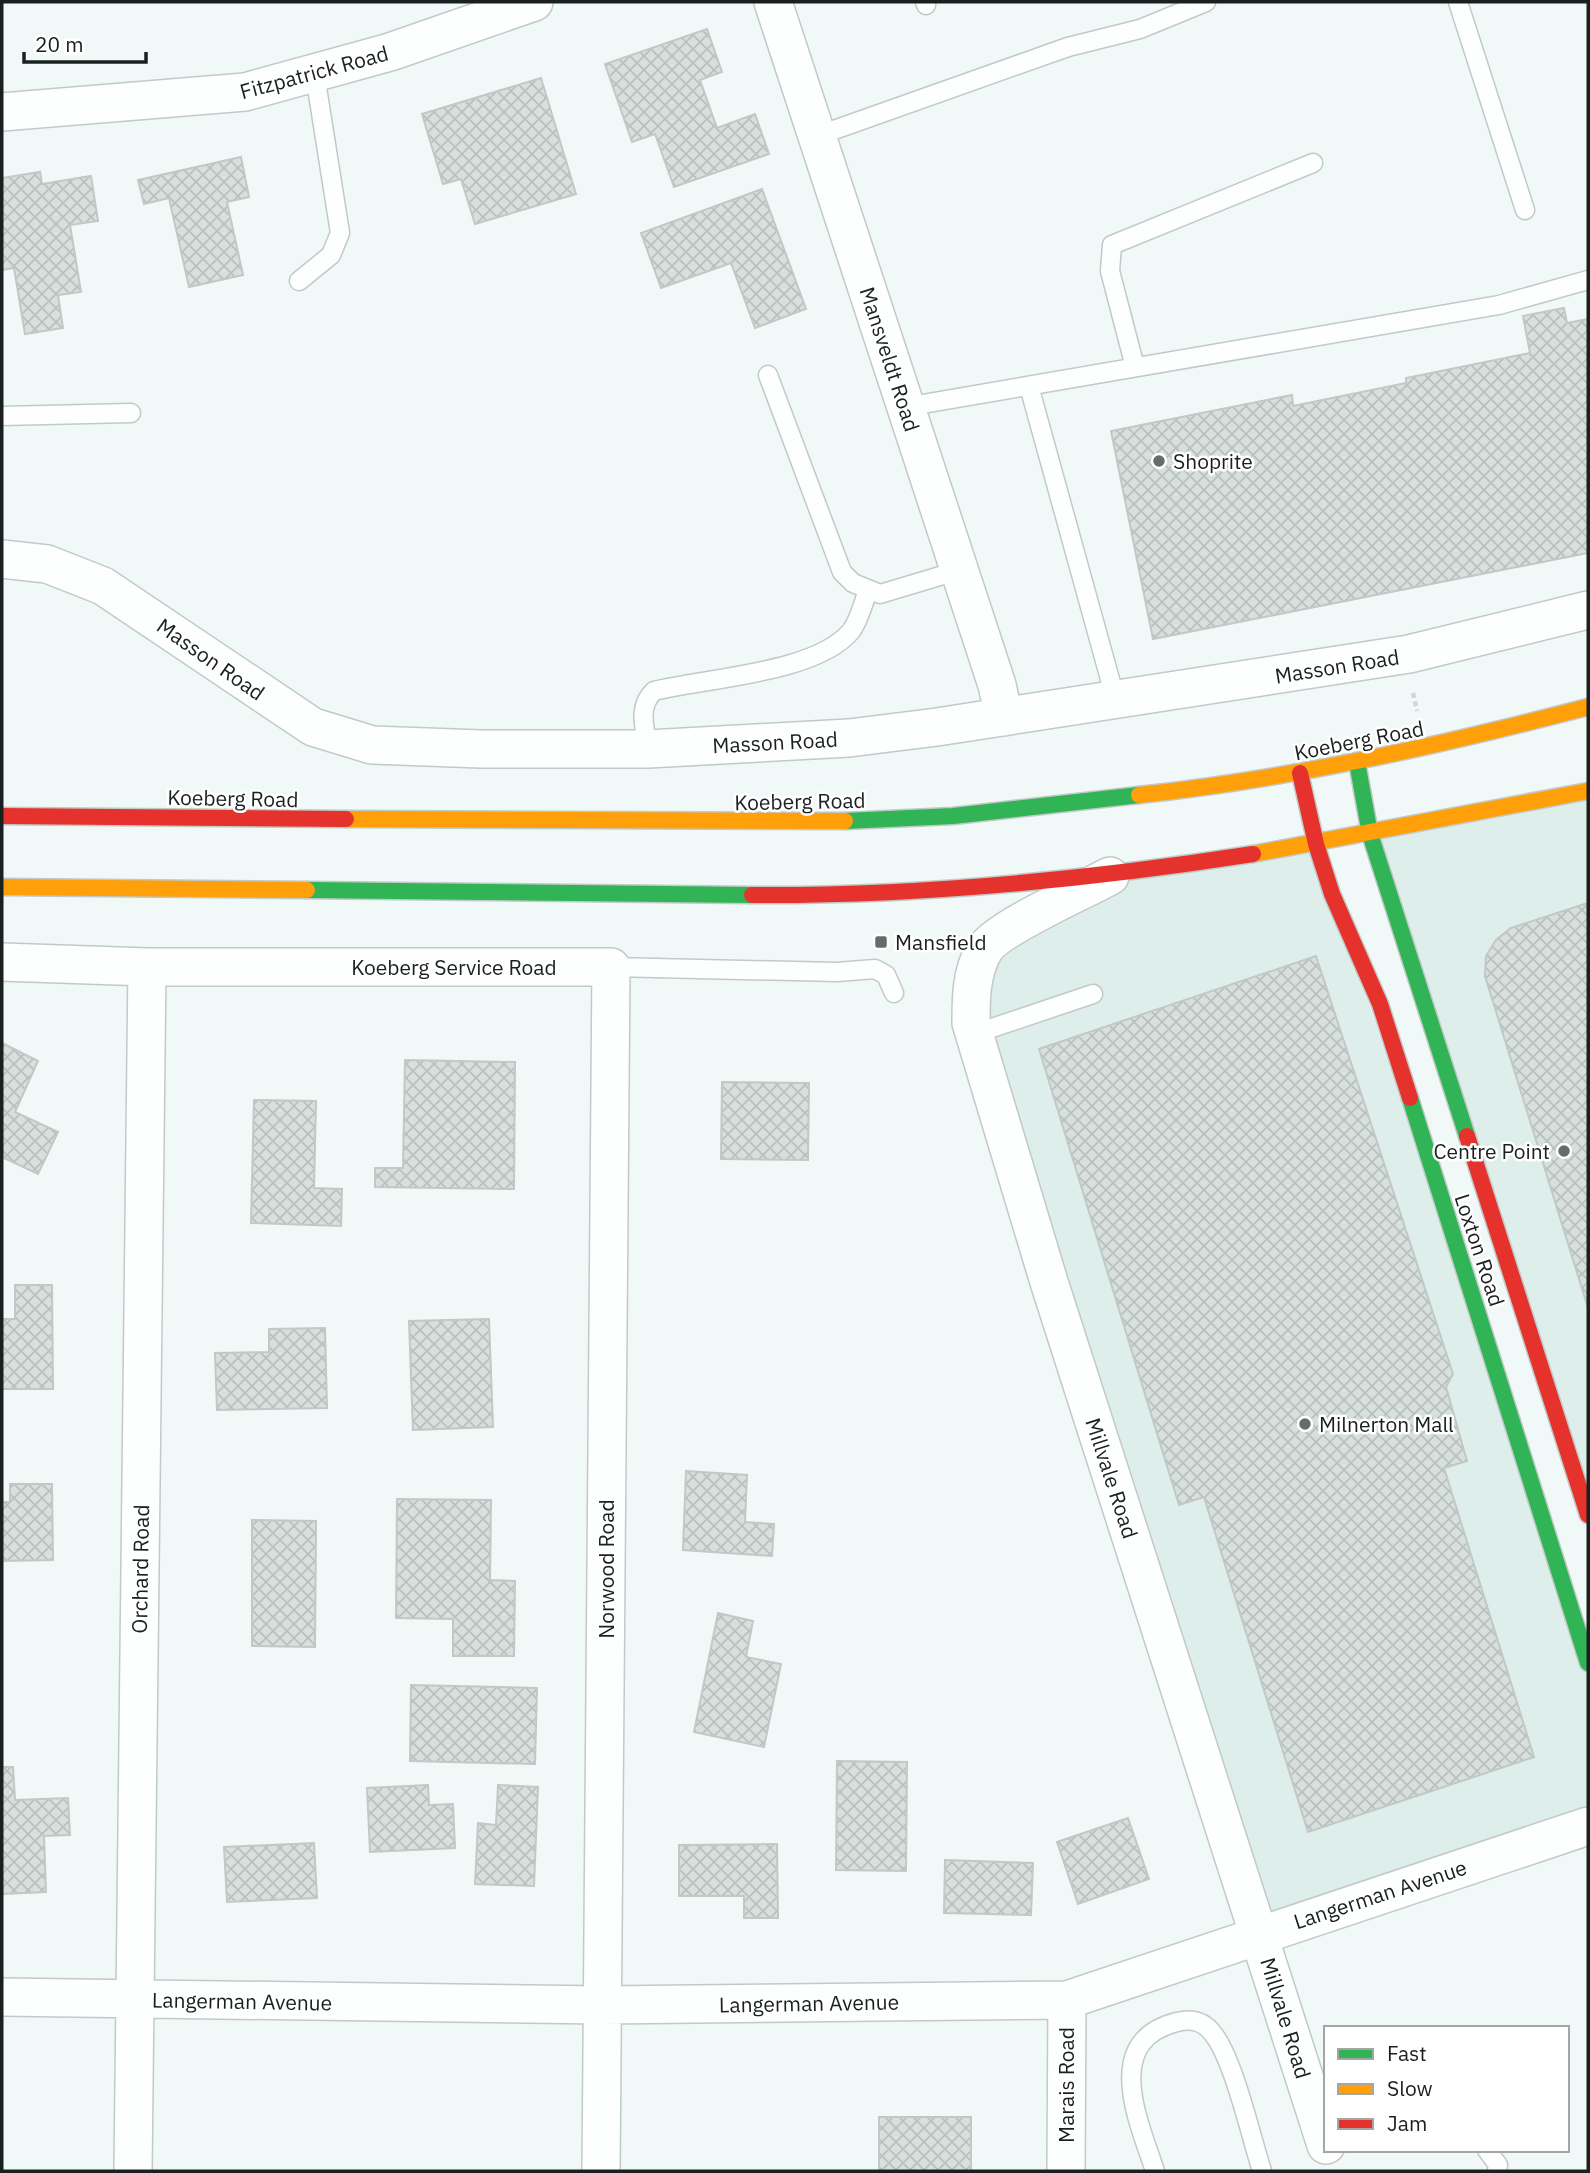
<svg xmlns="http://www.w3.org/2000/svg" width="1590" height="2173" font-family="'IBM Plex Sans',sans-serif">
<defs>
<pattern id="building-cross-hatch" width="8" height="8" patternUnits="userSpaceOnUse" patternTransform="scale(1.75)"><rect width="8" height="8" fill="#d8e0de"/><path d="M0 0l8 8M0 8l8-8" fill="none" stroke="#b9c0be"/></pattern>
</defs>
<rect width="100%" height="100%" fill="#f0f9f7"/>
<!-- built -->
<path fill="#ddeeeb" d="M1588 791V1515L1370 834Z
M1316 844 1588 1663V1826L1260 1933 974 1034 1004 932 1112 876Z"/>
<!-- building -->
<path fill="url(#building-cross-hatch)" stroke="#c1c8c6" stroke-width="2" d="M707 29 722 72 700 80 717 128 755 114 769 154 674 187 655 134 632 142 605 64Z
M541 78 576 194 475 224 461 179 443 184 422 114Z
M241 157 249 197 227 202 243 275 189 287 169 198 144 204 138 180Z
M40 172 42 184 91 176 98 221 70 225 81 292 58 295 63 328 25 334 14 268 2 270V178Z
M762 189 806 309 755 328 731 263 661 288 641 233Z
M1564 308 1567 323 1588 319V553L1153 639 1111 431 1292 395 1293 406 1406 383V378L1530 353 1523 316Z
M1588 903V1308L1485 976 1486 956 1496 940 1511 928Z
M1316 956 1453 1374 1446 1387 1467 1461 1444 1468 1534 1757 1308 1832 1204 1497 1179 1505 1039 1049Z
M2 1043 38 1061 15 1112 58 1132 38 1174 2 1157Z
M405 1060 515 1062 514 1189 375 1187V1168H403Z
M722 1082 809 1083 808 1160 721 1159Z
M254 1100 316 1101 314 1188 342 1189 341 1226 251 1223Z
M15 1285H52L53 1389H2V1319H15Z
M489 1319 493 1427 413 1430 409 1321Z
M325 1328 327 1408 217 1410 215 1353 269 1352V1329Z
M686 1471 747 1475 745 1522 774 1524 772 1556 683 1550Z
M10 1484H52L53 1560 2 1561V1502H10Z
M397 1499 491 1500 490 1580 515 1581 514 1656H453V1619L396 1618Z
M252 1520 316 1521 315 1647 252 1646Z
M718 1613 753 1621 746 1657 781 1664 764 1747 694 1732Z
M411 1685 537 1688 535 1764 410 1761Z
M837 1761 907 1762 906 1871 836 1870Z
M2 1767H13L15 1800 68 1798 70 1835 44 1836 46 1892 2 1894Z
M428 1785 429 1805 453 1804 455 1848 370 1852 367 1788Z
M498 1785 538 1787 534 1886 475 1884 478 1823 496 1825Z
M1128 1818 1149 1879 1078 1904 1057 1842Z
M314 1843 317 1898 227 1902 224 1847Z
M777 1844 778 1918H744V1896H679V1845Z
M945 1860 1033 1863 1031 1915 944 1913Z
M879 2117H971V2171H879Z"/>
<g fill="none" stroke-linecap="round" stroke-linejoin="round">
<defs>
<path id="lane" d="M925 2 926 5
M1458 2 1525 210
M817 136 1068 47 1140 29 1206 2
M299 281 331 255 340 233 315 75
M1135 367 1110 271 1112 245 1313 163
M768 375 842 572 853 583 880 594 960 570
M1029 386 1116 701
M905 407 1499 305 1588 280
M2 416 131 413
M648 749C645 728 637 707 654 691 706 678 817 673 851 631 859 621 863 603 868 591
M611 967 837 972 875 969 886 975 894 993
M974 1034 1093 994
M1487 2150 1498 2165 1497 2171
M1155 2171C1139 2122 1101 2041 1177 2022 1193 2018 1205 2022 1214 2035 1234 2061 1251 2137 1262 2171"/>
<path id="street" d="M773 2 997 685 1004 717
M2 112 245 92 390 52 534 2
M2 559 47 564 103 586 313 727 372 745 481 749H648L849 738 937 727 1409 654 1588 610
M1110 876C1085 890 997 928 984 950 971 973 971 998 971 1023L1049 1282 1326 2145
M2 962 147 967H611L601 2171
M2 1997 603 2005 1067 2000 1588 1826
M133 2171 147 967
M1066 2171 1067 2000"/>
<path id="fast" d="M1357 762 1370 834 1467 1136
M845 821 953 816 1139 795
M307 890 752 895
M1410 1098 1588 1663"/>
<path id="slow" d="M1139 795C1295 778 1437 746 1588 707
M346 819 845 821
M1253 854 1588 791
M2 887 307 890"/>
<path id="jam" d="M1300 773 1316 844 1332 894 1380 1004 1410 1098
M2 816 346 819
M752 895C922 896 1086 880 1253 854
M1467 1136 1588 1515"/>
</defs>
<!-- lane casing -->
<use href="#lane" stroke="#c2cac8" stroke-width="21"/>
<!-- street casing -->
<use href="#street" stroke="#c2cac8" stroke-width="40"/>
<!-- fast casing -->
<use href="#fast" stroke="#c2cac8" stroke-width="19"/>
<!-- slow casing -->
<use href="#slow" stroke="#c2cac8" stroke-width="19"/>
<!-- jam casing -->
<use href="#jam" stroke="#c2cac8" stroke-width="19"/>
<!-- path -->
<path stroke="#d3d5d5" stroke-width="4.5" stroke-dasharray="5 3.5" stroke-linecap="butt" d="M1413 693 1417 711"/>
<!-- lane -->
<use href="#lane" stroke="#fdfefe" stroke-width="18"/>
<!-- street -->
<use href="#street" stroke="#fdfefe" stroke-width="37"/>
<!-- fast -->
<use href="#fast" stroke="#30b455" stroke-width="16"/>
<!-- slow -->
<use href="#slow" stroke="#ff9f0a" stroke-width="16"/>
<!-- jam -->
<use href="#jam" stroke="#e5322d" stroke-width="16"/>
</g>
<!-- markers -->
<g fill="#656c6b" stroke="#fff" stroke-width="2.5">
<circle cx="1159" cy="461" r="7"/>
<rect x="874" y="935" width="14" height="14" rx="3.5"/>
<circle cx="1564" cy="1151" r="7"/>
<circle cx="1305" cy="1424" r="7"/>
</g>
<g text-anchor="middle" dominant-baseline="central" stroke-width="5" stroke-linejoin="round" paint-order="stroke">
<!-- street labels -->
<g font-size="21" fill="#1a201f" stroke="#fff">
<text transform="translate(314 72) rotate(-15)">Fitzpatrick Road</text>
<text transform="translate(890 359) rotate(72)">Mansveldt Road</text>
<text transform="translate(211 659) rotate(35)">Masson Road</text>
<text transform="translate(1337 666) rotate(-9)">Masson Road</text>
<text transform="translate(1359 740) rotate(-11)">Koeberg Road</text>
<text transform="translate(775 742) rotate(-3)">Masson Road</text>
<text transform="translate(233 798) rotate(1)">Koeberg Road</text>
<text transform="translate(800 801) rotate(-1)">Koeberg Road</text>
<text x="454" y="967">Koeberg Service Road</text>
<text transform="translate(1480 1250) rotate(72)">Loxton Road</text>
<text transform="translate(1112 1478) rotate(72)">Millvale Road</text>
<text transform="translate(140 1569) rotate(-89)">Orchard Road</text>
<text transform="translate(606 1569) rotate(-90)">Norwood Road</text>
<text transform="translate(1380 1894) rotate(-18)">Langerman Avenue</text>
<text transform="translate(242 2001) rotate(1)">Langerman Avenue</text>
<text transform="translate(809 2003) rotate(-1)">Langerman Avenue</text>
<text transform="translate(1286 2018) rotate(73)">Millvale Road</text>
<text transform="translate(1066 2085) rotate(-90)">Marais Road</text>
</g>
<!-- poi labels -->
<g font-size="21" fill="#1a201f" stroke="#fff" text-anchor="start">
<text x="1173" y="461">Shoprite</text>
<text x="895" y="942">Mansfield</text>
<text x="1550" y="1151" text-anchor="end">Centre Point</text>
<text x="1319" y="1424">Milnerton Mall</text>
</g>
</g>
<!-- border -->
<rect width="1590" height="2173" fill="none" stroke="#1a201f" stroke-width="7"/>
<!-- legend -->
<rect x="1324" y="2026" width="245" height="126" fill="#ffffff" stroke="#a3a6a5" stroke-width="2"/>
<rect x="1338" y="2049" width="35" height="10" fill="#30b455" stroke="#a3a6a5" stroke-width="2"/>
<text x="1387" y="2061" font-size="21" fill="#1a201f">Fast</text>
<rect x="1338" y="2084" width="35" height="10" fill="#ff9f0a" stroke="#a3a6a5" stroke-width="2"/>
<text x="1387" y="2096" font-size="21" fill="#1a201f">Slow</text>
<rect x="1338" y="2119" width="35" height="10" fill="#e5322d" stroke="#a3a6a5" stroke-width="2"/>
<text x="1387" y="2131" font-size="21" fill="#1a201f">Jam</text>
<!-- scale -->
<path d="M24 52v10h122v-10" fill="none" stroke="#1a201f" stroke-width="3.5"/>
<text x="35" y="52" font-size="21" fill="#1a201f" stroke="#ffffff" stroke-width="5" paint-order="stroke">20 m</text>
</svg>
